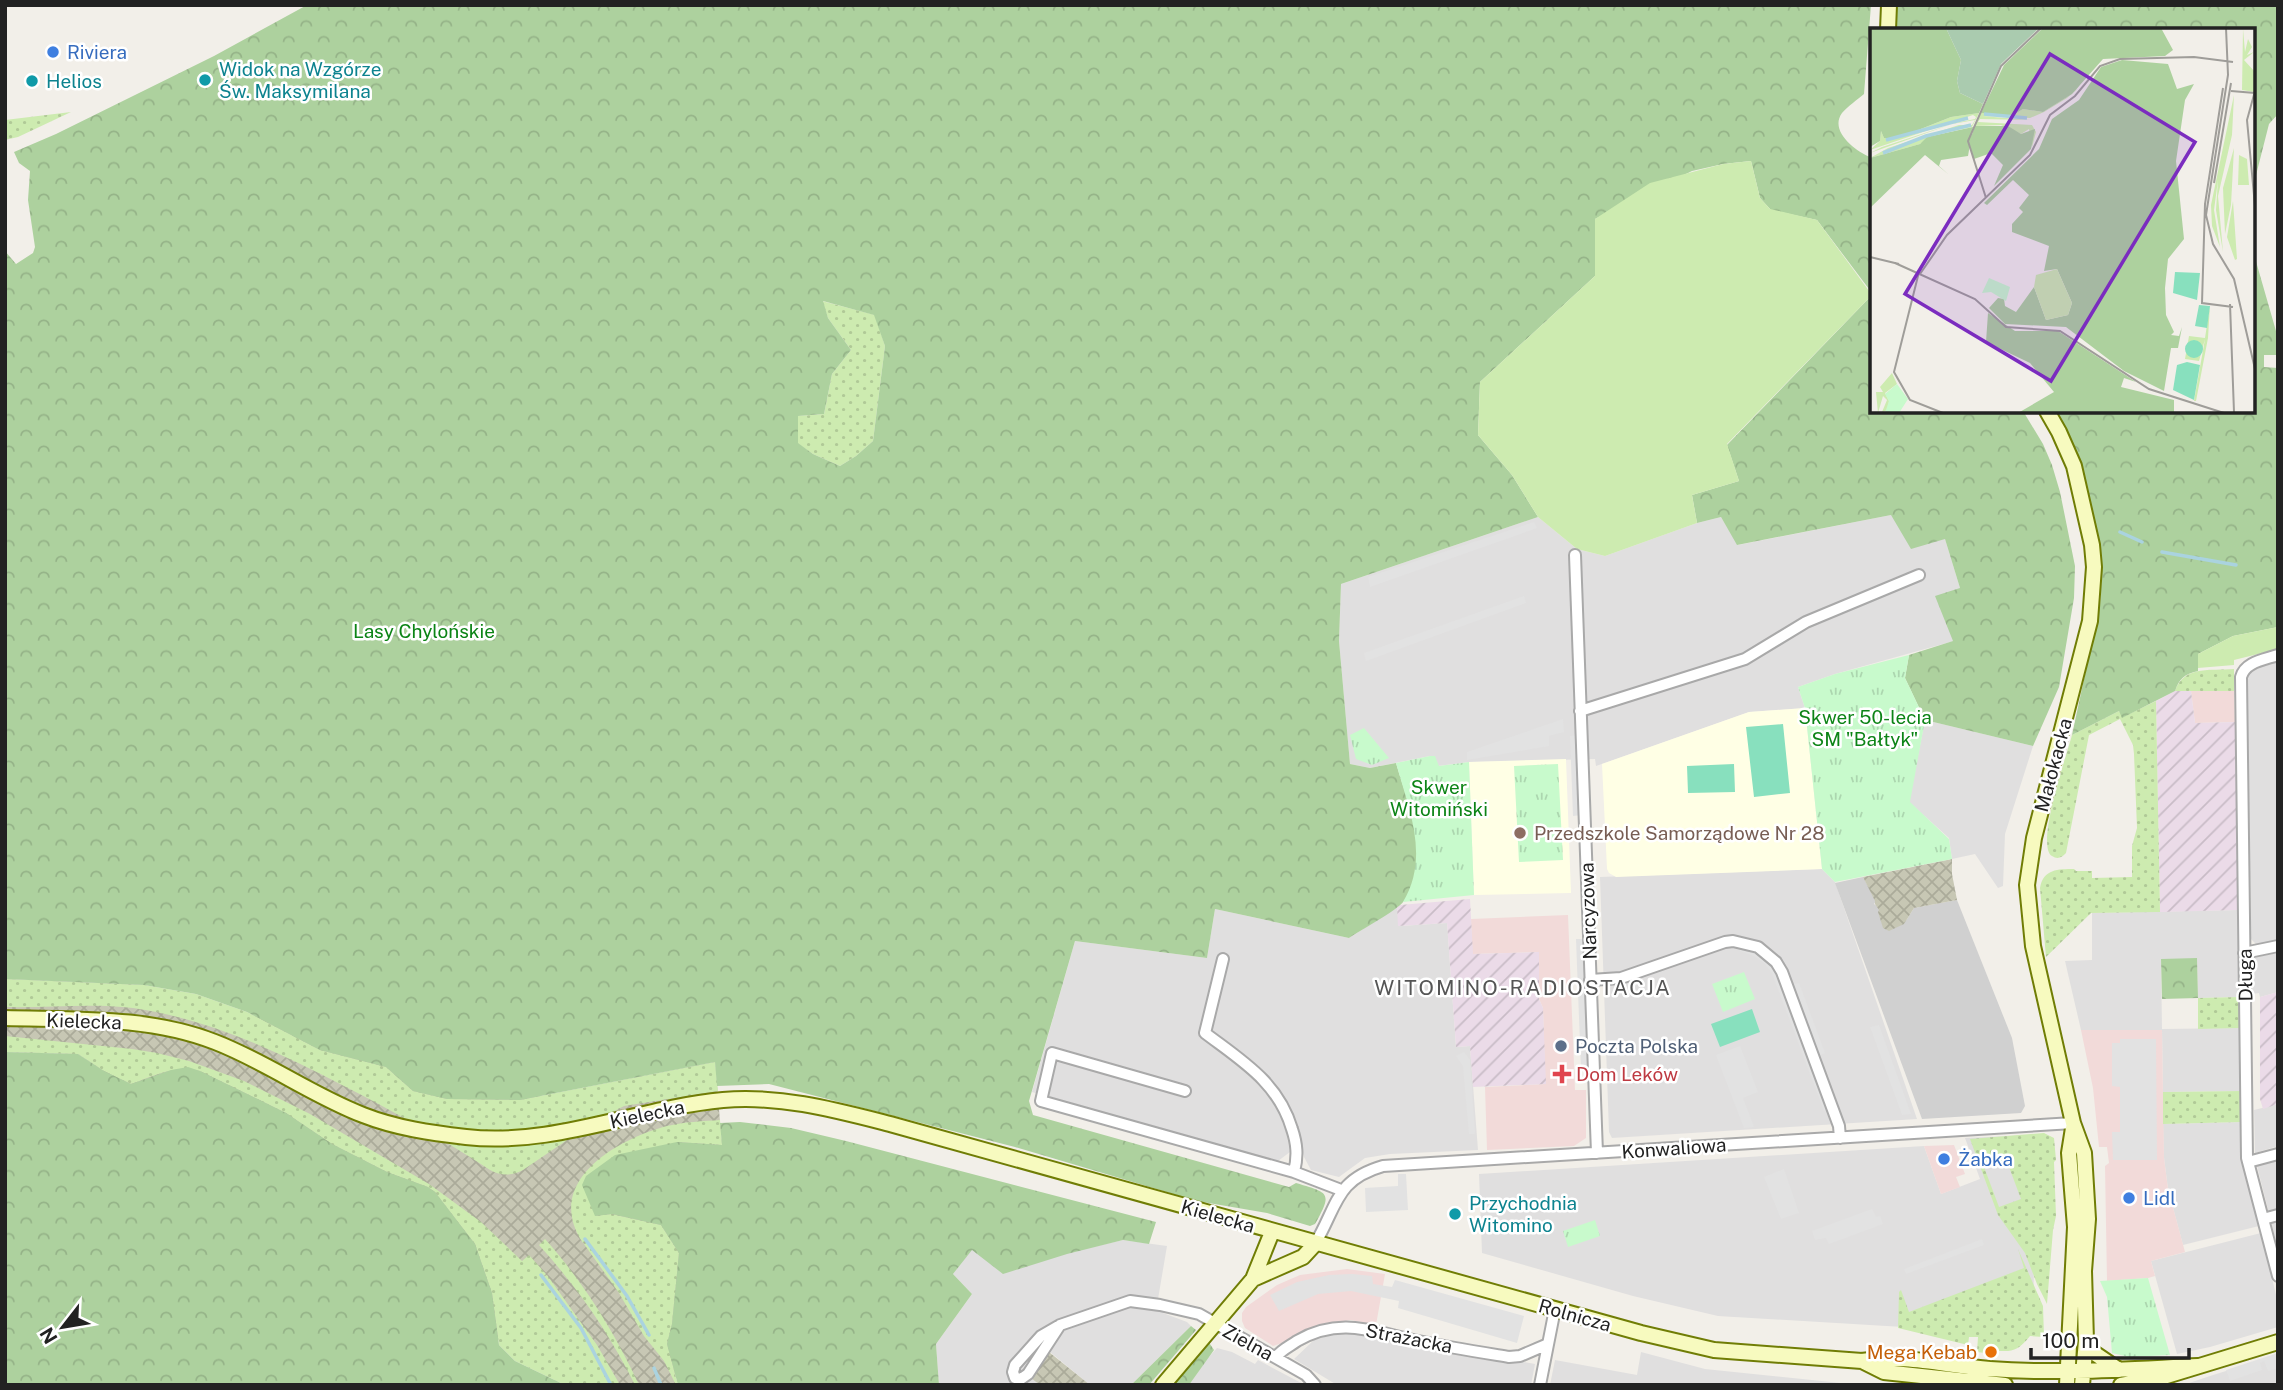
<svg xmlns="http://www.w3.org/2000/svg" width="2283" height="1390" font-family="'Public Sans',sans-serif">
<defs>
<pattern id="industrial-furrows" width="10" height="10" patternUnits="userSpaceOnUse" patternTransform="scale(1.75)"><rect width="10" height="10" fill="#ebdbe8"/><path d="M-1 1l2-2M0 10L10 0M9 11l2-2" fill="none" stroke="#c9bcc7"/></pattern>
<pattern id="construction-cross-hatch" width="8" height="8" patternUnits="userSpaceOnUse" patternTransform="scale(1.75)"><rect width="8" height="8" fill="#c7c7b4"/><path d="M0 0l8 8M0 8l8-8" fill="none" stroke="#abab9a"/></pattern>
<pattern id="grass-dots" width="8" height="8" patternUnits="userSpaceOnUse" patternTransform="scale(1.75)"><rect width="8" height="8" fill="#cdebb0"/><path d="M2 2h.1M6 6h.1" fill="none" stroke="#b0c997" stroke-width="1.8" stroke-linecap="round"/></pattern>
<pattern id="forest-crowns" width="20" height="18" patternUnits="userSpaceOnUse" patternTransform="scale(1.75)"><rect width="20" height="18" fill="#add19e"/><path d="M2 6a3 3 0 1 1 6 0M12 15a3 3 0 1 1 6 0" fill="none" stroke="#95b388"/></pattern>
<pattern id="park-tufts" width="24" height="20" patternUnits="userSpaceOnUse" patternTransform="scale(1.75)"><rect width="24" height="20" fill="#c8facc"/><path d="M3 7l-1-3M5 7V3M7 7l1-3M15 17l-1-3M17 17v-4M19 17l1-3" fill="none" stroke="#acd6af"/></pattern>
</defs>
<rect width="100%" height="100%" fill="#f2efe9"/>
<!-- residential -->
<path fill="#e0dfdf" d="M1891 515 1945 539 1960 588 1954 641 1835 674 1798 687 1805 708 1749 712 1596 766 1595 759 1469 762 1438 766 1430 756 1370 768 1350 764 1339 641 1341 584 1538 517 1577 549 1605 556 1697 523 1721 517 1738 545Z
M2278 662V940L2256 944 2251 939 2247 671Z
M1925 720 2033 746 2005 834 2003 886 1998 888 1975 854 1952 859 1949 838 1909 802Z
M1822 869 1835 882 1917 1119 1612 1138 1609 1132 1600 877Z
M1397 907 1399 926 1447 923 1456 1047 1470 1046 1478 1150 1390 1154 1365 1158 1339 1177 1311 1170 1304 1157 1298 1127 1286 1131 1290 1152 1278 1161 1032 1092 1075 941 1207 958 1215 909 1349 938Z
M2238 910 2240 997 2198 998 2197 959H2161L2162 1029 2240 1028 2241 1091 2163 1092 2162 1030H2081L2065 961 2092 960V913Z
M2278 953V992L2260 997 2259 993 2252 994V958Z
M2278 1104V1146L2255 1153 2254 1110Z
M2242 1122 2243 1162 2259 1226 2183 1245 2168 1189 2164 1158 2163 1124Z
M2036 1135 2033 1329 1920 1328 1718 1316 1633 1296 1482 1253 1479 1174 1924 1146 1941 1194 1980 1179 1965 1138Z
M2278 1159V1249L2257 1166Z
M2261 1233 2278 1303V1327L2210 1347 2177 1354 2151 1261Z
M1123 1240 1167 1246 1158 1299 1163 1313 1187 1322 1191 1326 1131 1385H1090L1050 1352 1031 1377 1040 1385H939L936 1344 972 1294 953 1274 972 1249 1067 1253Z
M1353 1332 1535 1364 1531 1385H1337L1294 1359 1314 1340 1335 1334Z
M1217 1348 1232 1352 1255 1364 1258 1360 1305 1385H1189L1207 1359Z
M1641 1352 1705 1369 1860 1385H1550L1555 1360 1637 1375Z
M2278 1355V1385H2183L2213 1375Z"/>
<!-- commercial -->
<path fill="#f2dad9" d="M2191 691H2234L2235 722 2195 723Z
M1568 915 1575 1090H1586V1138L1574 1146 1487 1150 1485 1087 1545 1084 1543 1008 1539 999V952L1472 954 1471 919Z
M2081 1030H2162L2164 1158 2168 1189 2185 1252 2151 1261 2155 1276 2148 1278 2107 1281 2105 1166 2109 1163 2107 1147H2099L2093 1088Z
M1954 1145 1965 1174 1956 1177 1960 1187 1941 1194 1924 1146Z
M1347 1269 1385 1274 1376 1325 1351 1320 1331 1323 1308 1330 1291 1340 1273 1346 1245 1328 1242 1321V1313L1246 1307 1277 1285 1300 1275Z"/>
<!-- industrial -->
<path fill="url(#industrial-furrows)" d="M2175 691H2191L2195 723 2235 722 2238 910 2160 912 2156 701Z
M1470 899 1473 954 1539 952V999L1543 1008 1546 1084 1473 1087 1470 1046 1456 1047 1447 923 1398 926 1397 907 1400 905Z
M2278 992V1104L2263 1109 2260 1099V997Z"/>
<!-- education -->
<path fill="#ffffe5" d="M1805 708 1822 869 1616 877 1609 873 1607 869 1602 764 1749 712Z
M1566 759 1571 893 1474 895 1469 762Z"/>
<!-- religious -->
<path fill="#d0d0d0" d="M1863 877 1876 901 1874 904 1904 924 1914 908 1957 900 2012 1038 2025 1106 2021 1113 1922 1119 1835 883Z"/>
<!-- construction -->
<path fill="url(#construction-cross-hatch)" d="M1952 859V874L1957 900 1914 908 1904 924 1889 931 1883 928 1878 912 1879 910 1875 904V901L1863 877Z
M5 979 144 985 543 1096 715 1062 722 1145 675 1377 678 1385H565L78 1054 5 1052Z
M1049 1352 1090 1385H1040L1031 1378Z"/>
<!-- grass -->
<path fill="url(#grass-dots)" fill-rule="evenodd" d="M71 112 18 137 5 140V120Z
M822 301 875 315 885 346 873 441 856 456 840 466 813 454 797 443 798 416 824 414 832 374 851 350 828 318Z
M2234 669V691H2175C2184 665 2210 671 2234 669Z
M2156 701 2160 912 2091 913 2046 957 2040 888C2043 869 2058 869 2074 869L2076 871H2092V878L2132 877V846L2137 828 2134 754 2133 745 2120 719 2089 735 2066 853C2062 857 2058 860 2052 856 2035 846 2067 754 2072 735L2119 711 2123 717Z
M5 979 144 985 196 994 247 1012 320 1050 386 1067 413 1091 447 1099 520 1100 715 1062 718 1091 624 1106 592 1123 523 1170C512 1176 501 1176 490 1170 442 1138 393 1111 342 1085 275 1050 208 1019 133 1008 91 1003 48 1008 5 1007Z
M2240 997V1028L2198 1029V998Z
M5 1036 132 1049 157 1053 189 1061 244 1081 310 1114 429 1184 481 1222 522 1261 529 1255 546 1274 543 1277 547 1275 597 1345 620 1385H565L515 1361 499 1345 492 1293 475 1244 435 1192 428 1187 387 1172 332 1144 286 1113 200 1071C177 1064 153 1076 131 1084L104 1071 78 1054 5 1052Z
M2241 1091 2242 1122 2163 1124V1092Z
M720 1120 722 1145 677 1142 595 1216 611 1214 661 1225 679 1253 672 1324 667 1344 678 1385H676L664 1361 644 1336 619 1293 584 1244 587 1241 583 1243C542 1182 617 1139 667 1126 684 1122 704 1121 720 1120Z
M2044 1133 2054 1138 2056 1160 2054 1162 2056 1216 2053 1230 2047 1304 2037 1284 2025 1253 1998 1215 1970 1139ZM2006 1159 2021 1199 1999 1207 1984 1167Z
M545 1239C584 1283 614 1331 639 1385H635C610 1334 577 1287 539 1245Z
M2018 1249 2043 1306 2044 1337 2030 1336C2015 1355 2009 1351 1986 1350L1985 1353 1977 1352 1978 1337H1969L1968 1345 1898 1328 1899 1292 1901 1290 1909 1312 2024 1268Z"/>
<!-- forest -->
<path fill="url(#forest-crowns)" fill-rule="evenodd" d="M307 5H1871L1864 94C1857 100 1848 106 1842 113 1829 131 1855 151 1870 157L1872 165V293L1817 220 1771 210 1760 198 1751 161 1723 164 1692 171 1595 219V276L1480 382 1478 435 1512 475 1538 517 1341 584 1339 641 1350 764 1370 768 1396 763C1408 805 1434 862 1404 901 1395 912 1362 929 1349 938L1215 909 1207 958 1075 941 1029 1101 1033 1115 1289 1187 1296 1183C1329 1193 1333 1192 1315 1224L1310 1226 1267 1213 1197 1201 1015 1147 769 1084 717 1086 715 1062 520 1100 447 1099 413 1091 386 1067 320 1050 247 1012 196 994 144 985 5 979V251L16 264 33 253 35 247 28 200 30 171 19 163 14 152 56 134 214 56ZM823 301 874 315 885 346 873 441 856 456 840 466 813 454 798 443V416L824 414 832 374 851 350 828 318Z
M1897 5H2278V114L2269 124 2253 187V30H1896Z
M2253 251 2278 338V355H2264V367L2278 368V627L2233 636 2198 654V671C2184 674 2179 679 2175 691L2122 718 2119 711 2072 735 2100 605 2102 570 2099 540 2083 469 2057 411H2253Z
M1872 295V411H2023L2043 444 2052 465 2060 492 2075 566 2074 598 2059 687 2033 746 1925 720 1905 678 1909 655 1953 641 1935 596 1960 588 1945 539 1911 549 1891 515 1737 545 1721 517 1697 523 1692 495 1739 481 1727 445Z
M2197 958 2198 998 2162 999 2161 959Z
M5 1052 78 1054 104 1071 131 1084 171 1070 188 1067 200 1071 286 1113 332 1144 387 1172 428 1187 435 1192 475 1244 492 1293 499 1345 515 1361 565 1385H5Z
M740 1122 791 1128 846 1141 1156 1222 1149 1244 1123 1240 1067 1254 1003 1274 972 1250 953 1274 972 1294 936 1344 939 1385H678L667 1344 672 1324 679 1253 661 1225 612 1214 595 1216 582 1185 586 1176 615 1155 677 1142 722 1145 720 1123Z
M1191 1326 1196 1330 1149 1385H1131Z
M1208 1341 1214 1350 1189 1385H1171Z"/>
<!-- park -->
<path fill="url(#park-tufts)" d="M1909 655 1905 678 1925 720 1910 802 1949 839 1952 859 1835 882 1822 869 1805 708 1798 687 1835 674Z
M1364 728 1389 758 1372 765 1356 759 1350 735Z
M1430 756H1435L1439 766 1469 762 1474 895 1403 902C1430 857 1409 810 1396 763Z
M1558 764 1563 860 1519 862 1514 766Z
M1744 972 1755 999 1723 1012 1712 984Z
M1595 1220 1600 1236 1568 1247 1563 1231Z
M2148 1278 2170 1355 2129 1357 2112 1353 2107 1297 2100 1281Z"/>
<!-- garden -->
<path fill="#cdebb0" d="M1751 161 1760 198 1770 209 1817 220 1872 295 1727 444 1739 481 1692 495 1697 523 1605 556 1577 549 1538 517 1512 475 1478 435 1480 382 1595 276V219L1650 183 1723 164Z
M2278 627V649L2234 660V665L2198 668V654L2233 636Z"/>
<!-- pitch -->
<path fill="#88e0be" d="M1783 724 1790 793 1754 797 1746 727Z
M1734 764 1735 792 1688 793 1687 766Z
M1752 1009 1760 1032 1720 1047 1711 1024Z"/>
<!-- parking -->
<path fill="#e2e2e2" d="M1534 522 1537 528 1370 587 1368 577Z
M1524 596 1526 603 1366 661 1364 653Z
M1563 719 1564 732 1549 736V746L1467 760V752Z
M1579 735 1582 815 1573 816 1570 736Z
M1576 939H1583L1588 1070H1581Z
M1741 945 1757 950 1775 966 1830 1108 1824 1111 1772 973 1764 963 1754 956 1740 951Z
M1789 983 1794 984 1799 983 1825 1053 1817 1056Z
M1879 1025 1911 1114 1902 1115 1870 1027Z
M2120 1039H2156L2157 1160H2113L2112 1132H2120V1087L2112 1086V1043H2120Z
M1740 1046 1758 1092 1743 1098 1754 1127 1744 1128 1716 1055Z
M1464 1052 1470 1060 1475 1134H1469L1463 1066 1456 1056Z
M1784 1169 1799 1213 1781 1219 1764 1177Z
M1398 1174H1406L1408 1210 1366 1212 1365 1188 1398 1186Z
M1872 1209 1876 1217 1880 1216 1883 1224 1829 1244 1826 1238 1815 1240 1812 1231Z
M1982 1239 1984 1245 1906 1274 1904 1269Z
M1352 1274 1372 1276 1373 1284 1392 1287 1395 1280 1524 1316 1517 1343 1398 1308 1399 1301 1351 1291 1318 1294 1279 1311 1270 1295 1297 1282 1329 1275Z
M2278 1353V1368L2268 1371 2264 1361 2260 1363 2262 1370 2230 1381 2226 1370Z"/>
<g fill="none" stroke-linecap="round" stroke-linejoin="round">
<!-- stream -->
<path stroke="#aad3df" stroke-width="3.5" d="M2120 532 2142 542
M2162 552 2236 565
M585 1239 627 1296 649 1335
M541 1275 581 1328 611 1385
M654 1368 661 1385"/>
<defs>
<path id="street" d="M1575 555 1597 1153
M2278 655C2263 660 2245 662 2241 677L2247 1158 2278 1276
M1580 711 1745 659 1806 622 1919 575
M2244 953 2278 946
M1223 959 1205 1033C1242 1061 1278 1082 1292 1129 1297 1144 1298 1156 1294 1172
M1590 980 1621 978 1725 942 1733 941 1758 947 1776 962 1782 972 1839 1126 1840 1138
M1185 1091 1052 1053 1041 1101 1294 1172 1341 1190
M2248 1162 2278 1154
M2263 1219 2278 1215
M1315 1244C1338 1205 1335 1180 1383 1166L2073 1123
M1060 1325 1028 1374 1021 1379 1015 1378 1013 1372 1015 1365 1041 1336 1060 1325 1130 1301 1160 1305 1199 1314 1306 1375 1315 1385
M1276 1357C1281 1350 1290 1346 1297 1341 1341 1316 1373 1332 1418 1341 1448 1347 1479 1352 1509 1357L1520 1356 1548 1344
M1540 1385 1555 1309"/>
<path id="secondary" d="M1888 30 1889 5
M2047 411 2059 432 2074 466 2092 545 2094 567 2090 621 2034 838 2027 885 2033 946 2073 1123 2084 1153 2088 1219 2084 1271 2086 1341 2082 1385
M5 1018C75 1020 149 1016 215 1042 267 1062 311 1095 363 1115 396 1128 431 1133 466 1137 553 1147 637 1108 723 1100 780 1095 835 1110 890 1124L1641 1333 1714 1350 1862 1361C1905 1354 1947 1366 1990 1369 2059 1374 2128 1369 2198 1366
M1253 1279 1303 1257 1315 1244
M2086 1341 2094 1353 2119 1370
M1862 1361 1884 1372 2005 1385
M1163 1385 1253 1279 1272 1232
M2067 1385 2075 1227 2069 1153 2073 1128
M2121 1385 2160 1378 2278 1342"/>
</defs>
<!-- street casing -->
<use href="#street" stroke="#a9a9a9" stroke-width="14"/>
<!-- secondary casing -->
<use href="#secondary" stroke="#707d05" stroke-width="18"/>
<!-- street -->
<use href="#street" stroke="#fff" stroke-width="10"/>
<!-- secondary -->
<use href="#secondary" stroke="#f7fabf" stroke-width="14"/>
</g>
<!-- markers -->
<g fill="#3f7fe0" stroke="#fff" stroke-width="2.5">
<circle cx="53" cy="52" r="7"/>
<circle cx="1944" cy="1159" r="7"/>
<circle cx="2129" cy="1198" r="7"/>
</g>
<g fill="#0f9aa8" stroke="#fff" stroke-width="2.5">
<circle cx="205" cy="80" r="7"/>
<circle cx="32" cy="81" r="7"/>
<circle cx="1455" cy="1214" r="7"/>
</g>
<circle fill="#8d6e63" stroke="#fff" stroke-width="2.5" cx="1520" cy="833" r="7"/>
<circle fill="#5c6f8a" stroke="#fff" stroke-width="2.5" cx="1561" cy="1046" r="7"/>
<path fill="#e0444e" stroke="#fff" stroke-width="2.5" d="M1558.5 1063.5h7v7h7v7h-7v7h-7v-7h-7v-7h7z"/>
<circle fill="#e8710a" stroke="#fff" stroke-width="2.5" cx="1991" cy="1352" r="7"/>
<g text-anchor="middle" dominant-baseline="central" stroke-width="5" stroke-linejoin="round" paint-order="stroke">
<!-- shop labels -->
<g font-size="19" fill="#366cbe" stroke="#fff" text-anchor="start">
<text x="67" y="52">Riviera</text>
<text x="1958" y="1159">Żabka</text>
<text x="2143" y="1198">Lidl</text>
</g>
<!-- culture labels -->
<g font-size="19" fill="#0d838f" stroke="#fff" text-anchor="start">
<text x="219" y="69">Widok na Wzgórze<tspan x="219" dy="22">Św. Maksymilana</tspan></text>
<text x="46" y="81">Helios</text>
<text x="1469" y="1203">Przychodnia<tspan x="1469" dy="22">Witomino</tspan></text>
</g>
<!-- park labels -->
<g font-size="19" fill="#0c8416" stroke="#fff">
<text x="424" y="631">Lasy Chylońskie</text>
<text x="1865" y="717">Skwer 50-lecia<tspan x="1865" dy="22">SM "Bałtyk"</tspan></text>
<text x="1439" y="787">Skwer<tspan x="1439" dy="22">Witomiński</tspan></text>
</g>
<!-- street labels -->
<g font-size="19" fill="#222" stroke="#fff">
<text transform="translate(2053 765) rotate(-75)">Małokacka</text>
<text transform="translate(1588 911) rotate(-92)">Narcyzowa</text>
<text transform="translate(2245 975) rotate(-91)">Długa</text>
<text transform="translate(84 1021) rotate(2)">Kielecka</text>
<text transform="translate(647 1114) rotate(-12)">Kielecka</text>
<text transform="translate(1674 1148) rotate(-4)">Konwaliowa</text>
<text transform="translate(1218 1216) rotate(16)">Kielecka</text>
<text transform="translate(1575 1315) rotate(16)">Rolnicza</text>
<text transform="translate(1409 1338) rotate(11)">Strażacka</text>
<text transform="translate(1248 1342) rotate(29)">Zielna</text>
</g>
<!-- education labels -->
<g font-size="19" fill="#785e54" stroke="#fff" text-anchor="start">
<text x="1534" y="833">Przedszkole Samorządowe Nr 28</text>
</g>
<!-- service labels -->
<g font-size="19" fill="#4e5e75" stroke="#fff" text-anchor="start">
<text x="1575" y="1046">Poczta Polska</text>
</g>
<!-- health labels -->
<g font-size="19" fill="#be3a42" stroke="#fff" text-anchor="start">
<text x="1576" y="1074">Dom Leków</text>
</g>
<!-- food labels -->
<g font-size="19" fill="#c56008" stroke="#fff" text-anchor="end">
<text x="1977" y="1352">Mega Kebab</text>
</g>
<!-- neighbourhood labels -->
<g font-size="21" letter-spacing="2" fill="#555" stroke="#fff">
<text x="1523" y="987">WITOMINO-RADIOSTACJA</text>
</g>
</g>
<!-- overview -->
<g transform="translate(1870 28)">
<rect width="385" height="385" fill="#f2efe9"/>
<path d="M373 1 375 24 378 11 382 19 377 27 384 24 374 32 385 44 384 64 372 62ZM216 47 206 62 197 70 174 84 160 90 111 88 161 92 110 91 108 94 162 97 166 104 162 119 159 101 151 106 131 97 105 98 111 85 140 89 153 81 173 84 200 67ZM364 67 362 107 348 168 353 224 346 182 348 152 344 182 350 219 342 198 341 177ZM109 85 102 99 63 107 50 116 0 130 18 120 89 97H102L105 92 82 96 0 125 12 119 85 95 105 91 106 89 103 87 0 122 10 113 11 103 14 110H28L81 89ZM364 120 361 177 355 206 353 160ZM369 127 377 131 379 157H368ZM363 173 367 231 365 232 357 209ZM340 277 338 310 326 373H324L335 311 329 333 315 331 319 308 335 310ZM22 345 27 356 15 365 19 373 18 382 12 384 17 372 13 368 8 385 6 364H13L10 359Z" fill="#cdebb0"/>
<path d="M0 0H76L91 32 87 53 90 65 113 76 109 85 81 89 28 110H14L11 103 10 113 0 119ZM173 0H291L303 22 295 28 233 31 202 66 173 84 153 81 140 89 111 85 134 37ZM252 32 298 36 307 61 324 56 315 72 306 133 314 211 298 231 295 260 296 287 304 304 301 307 309 308 312 299 308 320H301L294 363 254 343 196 299 135 296 119 280 128 270 134 271 135 278 146 284 164 259 176 292 198 287 202 275 187 241 174 243 179 218 142 204V196L153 184 149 180 159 167 143 152 117 177 114 175 169 121 182 91 209 72 231 39ZM105 98H138L151 106 165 101 161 121 124 158 133 137 121 125 104 131 99 115ZM103 99 98 128 71 132 69 138 78 146 55 127 0 180V130L50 116 57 109ZM118 285 145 303H188L266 354 254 350 251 359 304 372V385H148L184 364 160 335 116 314Z" fill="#add19e"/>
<path d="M76 0H169L131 36 113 76 90 65 87 53 91 32Z" fill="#aacbaf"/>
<path d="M119 250 140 259 136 273 121 264 112 265ZM27 356 38 371 29 385H15L19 373 15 366Z" fill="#c8facc"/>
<path d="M187 241 202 275 198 287 176 292 164 259 166 247Z" fill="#cdebb0"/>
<path d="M305 244 330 245 327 272 303 265ZM329 277 340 278 337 300 325 298ZM315 321a9 9 0 1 1 18 0a9 9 0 1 1-18 0ZM317 334 330 337 324 372 303 362 307 337Z" fill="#88e0be"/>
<path fill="none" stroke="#aad3df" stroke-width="3.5" d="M114 86 157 90M16 112 98 90M13 125 56 108 101 97"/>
<path fill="none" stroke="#9f9d99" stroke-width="2" d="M356 0 358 47 336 187 343 216 364 251 385 341M353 60 335 176 332 275 363 279M361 63 385 65M385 63 377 92 385 178M344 155 361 55M116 170 98 113 131 38 171 0M0 229 29 236M25 235 105 271 136 299 190 303 279 361 354 385M49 244 24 344 40 372 73 385M50 246 77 207 160 127 180 87 205 68 230 38 250 31 324 29 363 34M360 276 364 384"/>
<path fill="#7b2cbf" fill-opacity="0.15" stroke="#7b2cbf" stroke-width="3.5" d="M180 26 325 114 181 353 35 266Z"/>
<rect width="385" height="385" fill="none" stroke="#222" stroke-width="3.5"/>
</g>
<!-- border -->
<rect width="2283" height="1390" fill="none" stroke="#222222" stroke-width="14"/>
<!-- north arrow -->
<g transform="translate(63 1327) rotate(239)" stroke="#ffffff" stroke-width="5" paint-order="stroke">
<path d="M0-5L12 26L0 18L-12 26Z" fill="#222222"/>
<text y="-10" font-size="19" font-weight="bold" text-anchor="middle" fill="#222222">N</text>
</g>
<!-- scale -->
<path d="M2031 1348v10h158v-10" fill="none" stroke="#222222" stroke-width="3.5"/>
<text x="2042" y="1348" font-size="21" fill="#222222" stroke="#ffffff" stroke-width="5" paint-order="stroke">100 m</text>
</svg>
